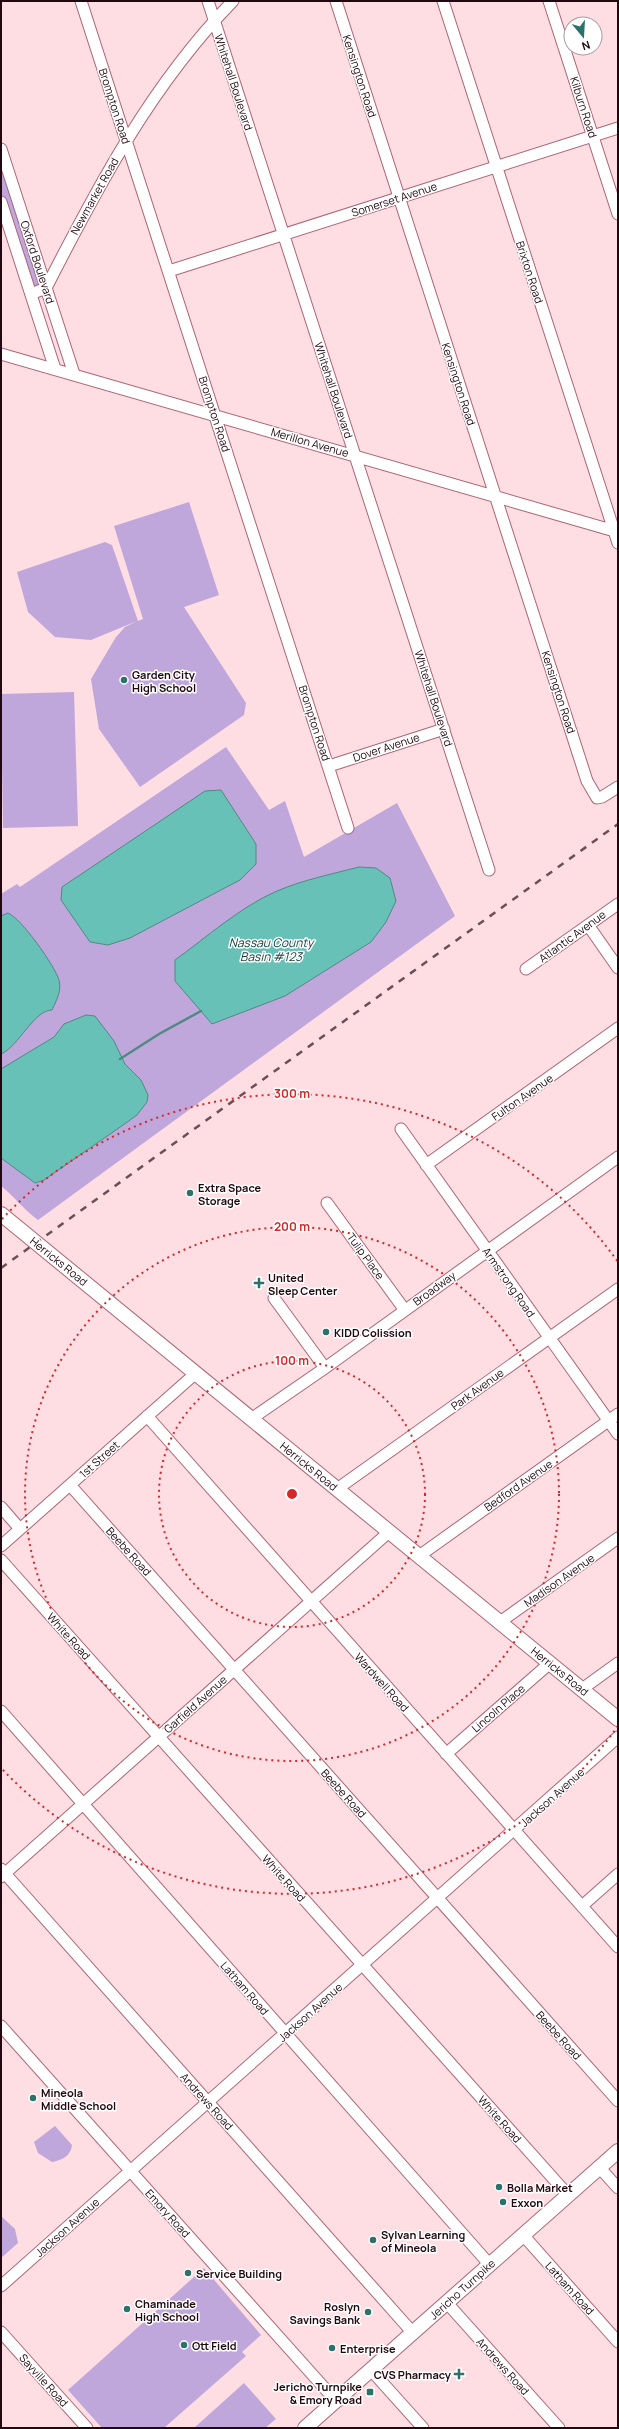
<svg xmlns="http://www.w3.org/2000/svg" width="619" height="2429" font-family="Manrope,sans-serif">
<rect width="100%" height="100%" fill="#fedde3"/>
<!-- green -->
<path fill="#bfa7dc" d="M1 153 45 287 32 291 1 195Z
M189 502 219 595 184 607 246 703 244 715 140 787 99 729 91 679 116 637 125 627 137 621 91 640 55 637 28 612 17 572 105 542 112 545 138 621 143 619 114 526Z
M74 692 78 826 3 828 1 694Z
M226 747 269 810 285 801 304 857 397 803 455 916 38 1220C24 1210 15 1197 1 1186V894L17 884 20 887Z
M55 2126 72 2145C71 2156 62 2160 52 2162L38 2153 34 2142Z
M1 2216 15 2229 18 2243 1 2258Z
M204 2268 261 2335 242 2352 246 2356 164 2428H102L68 2390Z
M244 2383 276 2419 265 2428H194Z"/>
<!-- water -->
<path fill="#67c1b6" stroke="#528984" d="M221 790 256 844V864L240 880 130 938 108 945 90 942 61 900 62 887 205 791Z
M359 867 376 868 390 878 396 901 386 922 371 942 285 996 212 1024 175 981V960C207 937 240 907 277 891 303 880 332 874 359 867Z
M8 913C21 918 55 966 59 980 62 991 56 1001 52 1010 34 1010 19 1046 1 1054V916Z
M86 1015 95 1016 114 1041 125 1064 141 1080 148 1095 147 1102 137 1115 126 1123 44 1180 35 1183 1 1158V1069L54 1037 64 1024Z"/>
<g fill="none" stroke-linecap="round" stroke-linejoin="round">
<!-- stream -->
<path stroke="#528984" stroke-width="2.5" d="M120 1059 159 1034 201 1011"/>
<defs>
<path id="minor" d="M81 1 348 828
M208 1 489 870
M336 1 587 781 597 798 602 797 618 787
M443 1 618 543
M549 1 618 214
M1 149 74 374
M1 202 55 369
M169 271 618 128
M31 294 46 288C98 186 152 84 233 1
M1 354 618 532
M329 766 444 729
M588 925 618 968
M526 969 618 904
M401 1129 618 1434
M426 1165 618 1028
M327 1203 404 1309
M274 1298 325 1368
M147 1416 618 1947
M251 1419 325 1368 618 1157
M70 1485 618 2101
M337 1489 618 1289
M1 1507 20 1529
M1 1546 196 1373
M419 1556 618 1414
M1 1560 568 2195
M500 1622 618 1538
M582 1689 618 1663
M1 1711 490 2265
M446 1754 550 1663
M1 1869 413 2333
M1 1877 389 1532
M582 1906 618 1874
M1 2026 336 2401
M599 2167 618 2188
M523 2235 618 2342
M1 2286 618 1737
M447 2303 559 2428
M1 2332 87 2428
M371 2370 423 2428"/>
<path id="major" d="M1 1214 618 1719
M305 2428 618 2151"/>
</defs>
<!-- minor casing -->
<use href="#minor" stroke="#ac6576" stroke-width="13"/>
<!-- major casing -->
<use href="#major" stroke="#ac6576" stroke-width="16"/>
<!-- minor -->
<use href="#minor" stroke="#fff" stroke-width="11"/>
<!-- major -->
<use href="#major" stroke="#fff" stroke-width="14"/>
<!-- rail -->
<path stroke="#6b4e56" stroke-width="2.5" stroke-dasharray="7 7" stroke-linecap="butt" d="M1 1268 618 824"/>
</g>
<!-- distance rings -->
<g fill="none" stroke="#d62828" stroke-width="2" stroke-dasharray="2 4">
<circle cx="292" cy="1494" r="133"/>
<circle cx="292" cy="1494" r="267"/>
<path d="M618 1726A400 400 0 0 1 2 1769M2 1219A400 400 0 0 1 618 1262"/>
</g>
<!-- markers -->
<g fill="#2a726a" stroke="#fff" stroke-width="1.5">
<circle cx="124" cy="680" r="4"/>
<circle cx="190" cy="1193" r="4"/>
<path d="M257 1277h4v4h4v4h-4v4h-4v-4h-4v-4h4z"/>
<circle cx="326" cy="1332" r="4"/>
<circle cx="33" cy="2098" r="4"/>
<circle cx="499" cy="2187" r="4"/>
<circle cx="503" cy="2202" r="4"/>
<circle cx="373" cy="2240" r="4"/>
<circle cx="188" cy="2273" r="4"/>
<circle cx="127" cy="2309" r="4"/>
<circle cx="368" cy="2312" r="4"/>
<circle cx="184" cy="2345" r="4"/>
<circle cx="332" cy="2348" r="4"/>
<path d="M457 2368h4v4h4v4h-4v4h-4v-4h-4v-4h4z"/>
<rect x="366" y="2388" width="8" height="8" rx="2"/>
</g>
<g text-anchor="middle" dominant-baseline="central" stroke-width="3" stroke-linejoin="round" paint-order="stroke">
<!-- street labels -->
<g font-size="11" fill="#21070f" stroke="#fff">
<text transform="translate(360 76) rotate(72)">Kensington Road</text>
<text transform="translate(234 82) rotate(72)">Whitehall Boulevard</text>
<text transform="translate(115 106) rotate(72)">Brompton Road</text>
<text transform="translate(584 107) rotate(72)">Kilburn Road</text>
<text transform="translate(94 196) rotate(-61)">Newmarket Road</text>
<text transform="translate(394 199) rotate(-18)">Somerset Avenue</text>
<text transform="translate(38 262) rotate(72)">Oxford Boulevard</text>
<text transform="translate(530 272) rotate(72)">Brixton Road</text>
<text transform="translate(459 384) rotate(72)">Kensington Road</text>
<text transform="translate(334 390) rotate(72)">Whitehall Boulevard</text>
<text transform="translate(215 414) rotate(72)">Brompton Road</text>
<text transform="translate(310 442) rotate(16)">Merillon Avenue</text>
<text transform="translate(559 692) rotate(72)">Kensington Road</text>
<text transform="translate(434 698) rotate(72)">Whitehall Boulevard</text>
<text transform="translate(315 723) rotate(72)">Brompton Road</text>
<text transform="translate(386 747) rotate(-18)">Dover Avenue</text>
<text transform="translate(572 936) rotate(-36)">Atlantic Avenue</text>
<text transform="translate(522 1097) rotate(-35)">Fulton Avenue</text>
<text transform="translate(366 1256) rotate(54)">Tulip Place</text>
<text transform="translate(59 1261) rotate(39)">Herricks Road</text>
<text transform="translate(509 1282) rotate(55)">Armstrong Road</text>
<text transform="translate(434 1288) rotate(-36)">Broadway</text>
<text transform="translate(477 1389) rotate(-36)">Park Avenue</text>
<text transform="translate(99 1459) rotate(-42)">1st Street</text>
<text transform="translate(309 1466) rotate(39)">Herricks Road</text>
<text transform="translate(518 1485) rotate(-35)">Bedford Avenue</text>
<text transform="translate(129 1551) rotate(48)">Beebe Road</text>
<text transform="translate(559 1580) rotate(-35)">Madison Avenue</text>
<text transform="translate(69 1636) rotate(48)">White Road</text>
<text transform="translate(560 1671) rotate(39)">Herricks Road</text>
<text transform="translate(382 1682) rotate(48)">Wardwell Road</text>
<text transform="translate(195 1704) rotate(-42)">Garfield Avenue</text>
<text transform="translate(498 1708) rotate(-41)">Lincoln Place</text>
<text transform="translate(344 1793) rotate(48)">Beebe Road</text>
<text transform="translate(552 1797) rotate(-42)">Jackson Avenue</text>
<text transform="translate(284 1878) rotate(48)">White Road</text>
<text transform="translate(245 1988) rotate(49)">Latham Road</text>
<text transform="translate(310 2012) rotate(-42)">Jackson Avenue</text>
<text transform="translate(559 2035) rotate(48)">Beebe Road</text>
<text transform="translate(207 2101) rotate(48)">Andrews Road</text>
<text transform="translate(500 2119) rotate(48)">White Road</text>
<text transform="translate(168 2213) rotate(48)">Emory Road</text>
<text transform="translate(67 2227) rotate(-42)">Jackson Avenue</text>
<text transform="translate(570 2288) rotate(48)">Latham Road</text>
<text transform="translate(462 2289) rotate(-42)">Jericho Turnpike</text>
<text transform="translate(503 2366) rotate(48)">Andrews Road</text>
<text transform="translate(44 2380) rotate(48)">Sayville Road</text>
</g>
<!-- poi labels -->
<g font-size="11" font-weight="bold" fill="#21070f" stroke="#fff" text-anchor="start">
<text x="132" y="674">Garden City<tspan x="132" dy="13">High School</tspan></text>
<text x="198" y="1187">Extra Space<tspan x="198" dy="13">Storage</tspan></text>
<text x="268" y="1277">United<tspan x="268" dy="13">Sleep Center</tspan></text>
<text x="334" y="1332">KIDD Colission</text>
<text x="41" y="2092">Mineola<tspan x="41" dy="13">Middle School</tspan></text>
<text x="507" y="2187">Bolla Market</text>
<text x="511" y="2202">Exxon</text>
<text x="381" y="2234">Sylvan Learning<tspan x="381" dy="13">of Mineola</tspan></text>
<text x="196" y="2273">Service Building</text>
<text x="135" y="2303">Chaminade<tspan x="135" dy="13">High School</tspan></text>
<text x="360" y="2306" text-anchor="end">Roslyn<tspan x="360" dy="13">Savings Bank</tspan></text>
<text x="192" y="2345">Ott Field</text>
<text x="340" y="2348">Enterprise</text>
<text x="451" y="2374" text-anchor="end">CVS Pharmacy</text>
<text x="362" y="2386" text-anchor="end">Jericho Turnpike<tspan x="362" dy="13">&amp; Emory Road</tspan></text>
</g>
<!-- water labels -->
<g font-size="12" font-style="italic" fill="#113c38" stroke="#fff">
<text x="271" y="942">Nassau County<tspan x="271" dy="14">Basin #123</tspan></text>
</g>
</g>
<circle cx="292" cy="1494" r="6" fill="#d62828" stroke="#fff" stroke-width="2"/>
<g font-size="12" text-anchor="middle" font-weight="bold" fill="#d62828" stroke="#fff" stroke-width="3" stroke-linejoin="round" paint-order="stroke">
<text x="292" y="1098">300 m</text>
<text x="292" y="1231">200 m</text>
<text x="292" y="1365">100 m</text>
</g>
<!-- border -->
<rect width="619" height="2429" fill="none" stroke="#21070f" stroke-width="4"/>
<!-- north arrow -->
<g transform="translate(583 36) rotate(162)"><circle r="19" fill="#ffffff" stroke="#a69c9f"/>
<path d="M0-3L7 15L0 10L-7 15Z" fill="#2a726a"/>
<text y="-6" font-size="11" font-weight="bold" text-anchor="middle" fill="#21070f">N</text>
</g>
</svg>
